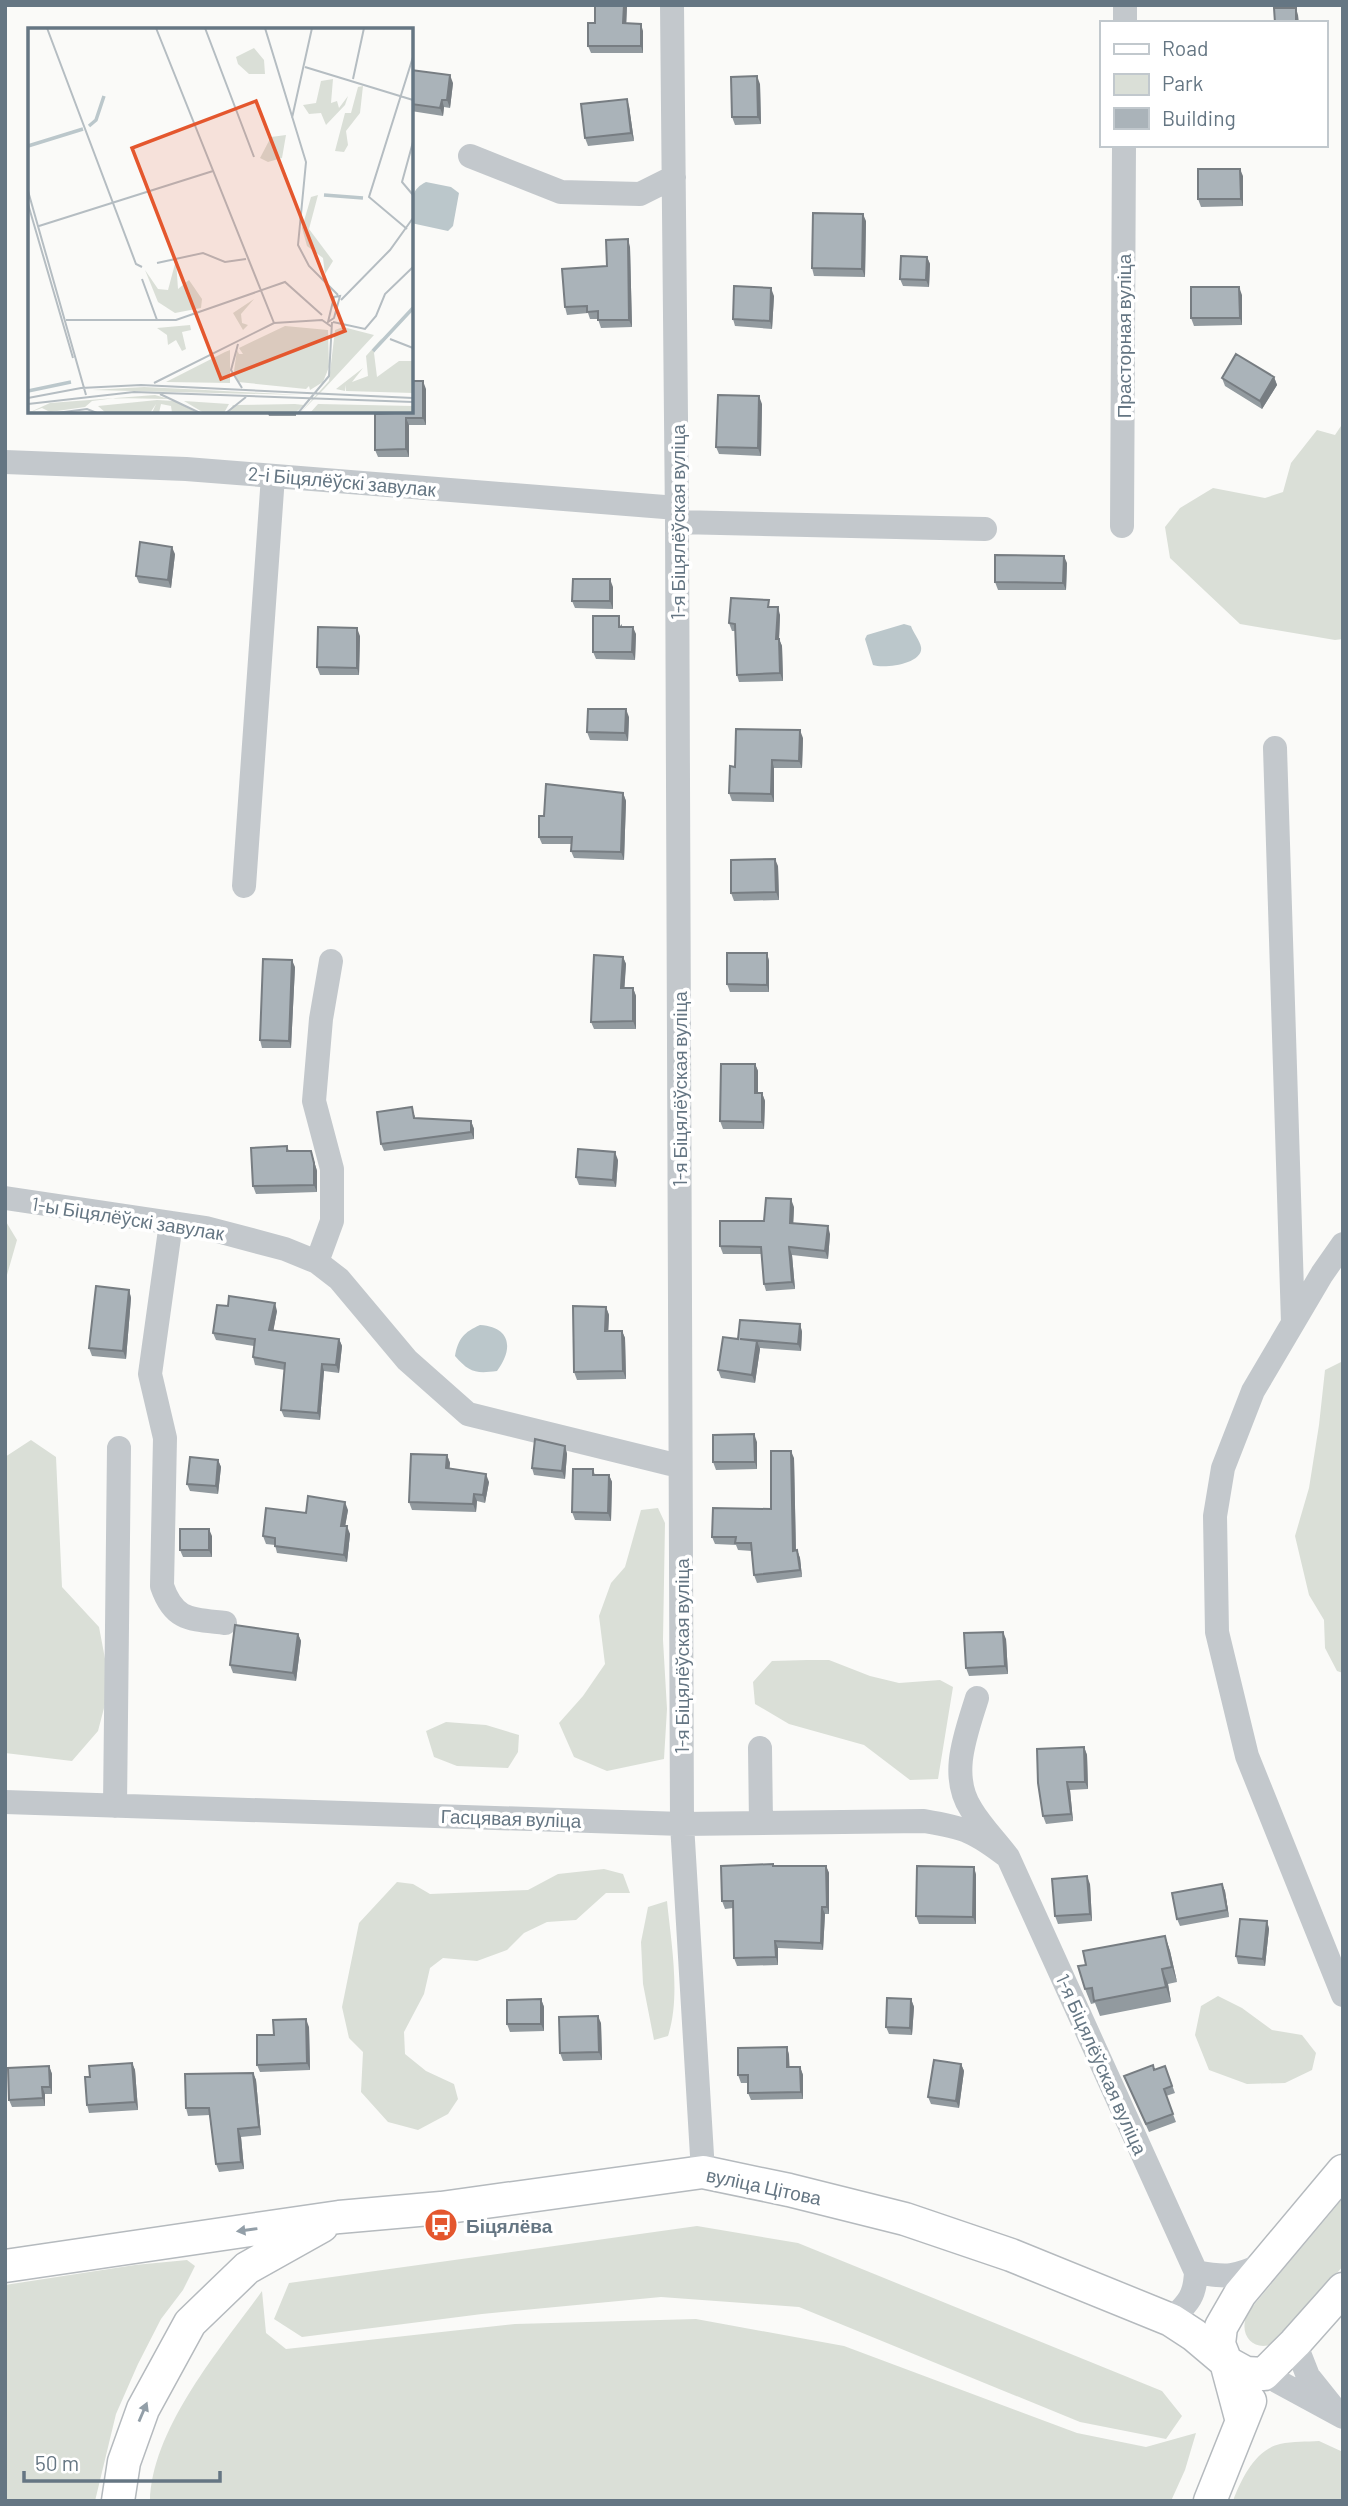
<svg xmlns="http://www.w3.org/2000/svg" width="1348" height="2506" font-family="Barlow,sans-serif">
<rect width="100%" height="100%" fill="#fafaf8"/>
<!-- green -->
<path fill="#dadfd7" d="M1343 423V639L1335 640 1240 624 1170 558 1165 527 1180 508 1213 488 1265 498 1283 492 1291 463 1317 430 1335 435Z
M5 1220 17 1240 5 1282Z
M1343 1361V1673L1337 1671 1325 1648 1324 1620 1309 1595 1295 1536 1309 1488 1319 1425 1325 1370Z
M31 1440 56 1457 62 1587 99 1627 110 1685 98 1731 72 1761 5 1753V1457Z
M658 1508 665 1523 663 1640 667 1709 664 1759 607 1771 574 1757 559 1723 583 1696 605 1664 599 1616 611 1583 625 1567 641 1510Z
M807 1660H829L870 1676 899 1683 940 1680 953 1687 938 1779 910 1780 864 1745 789 1724 755 1704 753 1682 772 1661Z
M446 1722 486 1725 519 1735 518 1752 508 1768 457 1766 434 1757 426 1731Z
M604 1869 623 1874 630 1893H606L576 1920 547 1922 524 1933 507 1950 477 1961 443 1958 430 1968 424 1994 404 2032 405 2054 426 2071 454 2084 458 2099 448 2114 418 2130 388 2122 361 2092 363 2052 349 2038 342 2007 359 1923 397 1882 413 1884 430 1894 528 1890 558 1874Z
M667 1901C671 1942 681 1996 668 2036L654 2040 643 1984 641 1942 648 1907Z
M1218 1996 1242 2008 1272 2030 1302 2035 1316 2053 1312 2070 1285 2083 1247 2084 1209 2070 1195 2035 1201 2006Z
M1343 2198V2266L1282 2338C1260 2357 1235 2339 1248 2312Z
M697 2226 798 2243 1162 2391 1182 2416 1166 2439 1080 2422 799 2307 661 2297 482 2314 302 2337 274 2319 289 2283Z
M187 2260 195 2266 183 2290 161 2319 138 2364 116 2414 95 2501H5V2285L135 2265Z
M262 2291 266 2333 286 2349 515 2324 696 2319 844 2346 1077 2433 1146 2447 1196 2433 1185 2470 1171 2501H150C152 2428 220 2349 262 2291Z
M1319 2441 1343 2452V2501H1233C1241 2479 1256 2449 1280 2444 1293 2441 1307 2442 1319 2441Z"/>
<!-- water -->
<path fill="#bbc7cb" d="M426 182 451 187 459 193 453 226 448 231 411 223C411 205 409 190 426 182Z
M904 624 911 626C913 632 920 641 921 647 924 664 884 669 873 665L865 639 867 635Z
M480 1325C512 1327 513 1350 497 1371 475 1374 469 1372 455 1356 458 1339 464 1332 480 1325Z"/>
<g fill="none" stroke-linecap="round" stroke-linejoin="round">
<defs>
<path id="major" d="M1343 2171 1240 2294 1221 2327 1219 2344 1226 2362 1246 2373 1264 2374 1295 2343 1343 2289
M5 2266 339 2217 441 2208 703 2172 789 2190 905 2219 1011 2255 1171 2320 1194 2335 1226 2362 1241 2418
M118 2501 124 2462 143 2409 190 2323 247 2268 322 2226
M1210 2501 1250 2401"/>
</defs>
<!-- major casing -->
<use href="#major" stroke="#b5babe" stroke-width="35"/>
<!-- minor -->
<path stroke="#c3c8cc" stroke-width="24" d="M672 5 677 522 682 1824 703 2172
M1125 23V5
M470 156 561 192 640 194 674 177
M5 462 186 469 677 508
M677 522 985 529
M1122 526 1124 145
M1275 748 1293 1323
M244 886 273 476
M5 1198 206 1228 285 1249 317 1262 339 1279 407 1360 468 1414 679 1466
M171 1223 150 1374 165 1438 162 1586C174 1621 191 1619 225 1623
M1343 1244 1322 1274 1253 1391 1223 1468 1215 1516 1217 1632 1247 1756 1343 1995
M317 1262 332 1221V1169L314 1101 321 1019 331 961
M977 1698C966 1734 949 1775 971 1809 981 1826 996 1841 1008 1857L1196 2272C1195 2297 1188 2303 1171 2320
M760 1748 761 1823
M5 1802 682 1824 924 1821C966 1828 974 1831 1008 1857
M115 1806 119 1448
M1196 2272C1227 2278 1235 2277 1264 2264
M1295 2343 1308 2376 1332 2406
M1264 2374 1343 2417"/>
<!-- major -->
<use href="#major" stroke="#fff" stroke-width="32"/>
</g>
<!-- wall -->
<path fill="#929a9f" d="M595 5H627L626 24 643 31V53H591L588 46 595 23Z
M411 70 453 83 450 108 444 107 443 116 411 111Z
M760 84 761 124 735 125 732 117Z
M629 106 634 141 588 146 585 138Z
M1243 176V206L1201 207 1198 199Z
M866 221 865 277 814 276 812 268Z
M630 247 632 327 601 328 598 319H590L588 313 567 315 565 307 607 266Z
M927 257 930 264 929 287 903 286 900 279Z
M1242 295V325L1194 326 1191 318Z
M774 296 772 329 735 326 733 319Z
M1274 377 1277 385 1262 409 1225 386 1222 378Z
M426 389V425H409V457H378L375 450 394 413Z
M762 404 761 456 719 454 716 447Z
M267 411H296V416H269Z
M175 554 171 588 139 583 136 576Z
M1067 563 1066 590H998L995 582Z
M613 587V609L575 608 572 601Z
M771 607 780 615 779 639 782 646 783 681 739 682 737 675 735 631H732L729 623Z
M622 624V627L636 634 635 660 596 659 593 652Z
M360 636 359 675H320L317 667Z
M629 717 628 741 590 740 587 732Z
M803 738 802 768H774V802L732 801 729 793 735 767Z
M623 793 626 801 624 860 574 858 571 851V844H542L539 837 544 816Z
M778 866 779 900 734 901 731 893Z
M767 953 769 961V992H730L727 984Z
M623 957 626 964 624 988H633L636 996V1029H594L591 1022Z
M295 967 291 1048H262L260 1040Z
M755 1064 758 1071V1093H762L765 1101 764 1129H723L720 1121Z
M415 1115V1118L471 1121 474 1129V1139L384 1151 381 1144Z
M287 1146 289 1151H311L317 1171V1192L256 1194 253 1186Z
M618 1160 616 1187 579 1185 576 1177Z
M794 1207 793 1223 830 1234 828 1259 792 1255 795 1289 766 1291 764 1284 762 1254H723L720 1246 764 1221Z
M129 1290 131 1298 126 1359 92 1356 89 1348Z
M606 1307 609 1315 608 1331H622L625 1338 626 1379 577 1380 574 1372Z
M277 1311 273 1331 339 1339 342 1346 339 1373 324 1371 320 1420 284 1417 281 1410 285 1370 255 1365 253 1357 254 1346 216 1340 213 1333Z
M800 1324 802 1332 801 1351 760 1348 755 1383 721 1378 718 1370 738 1339Z
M757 1442V1469L716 1470 713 1462Z
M565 1446 567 1454 565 1479 534 1475 532 1468Z
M447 1455 450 1463 449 1468 489 1482 485 1503 477 1501 476 1512 412 1510 409 1502Z
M794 1458 796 1550H797L800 1558 802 1577 757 1583 754 1575 752 1551 738 1550 736 1545 715 1544 712 1537 771 1509Z
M218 1460 221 1467 218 1494 190 1491 187 1484Z
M593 1469 595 1475H609L612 1482 611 1521 575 1520 572 1512Z
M348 1510 345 1526 350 1534 347 1562 277 1553 275 1545 266 1544 263 1536 306 1513Z
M212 1536V1557H183L180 1550Z
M298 1634 301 1641 296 1681 233 1673 230 1665Z
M1006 1639 1008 1674 969 1676 966 1668Z
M1084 1747 1087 1755 1088 1789 1070 1790 1073 1821 1046 1824 1043 1816Z
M773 1864V1866H826L829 1873V1914H825L823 1950 778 1948V1965L737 1966 734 1958 733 1908 725 1909 722 1901Z
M974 1867 976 1875V1924H919L916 1916Z
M1090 1884 1092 1921 1058 1924 1055 1916Z
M1222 1884 1225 1891 1229 1917 1180 1926 1177 1919Z
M1267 1921 1269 1929 1265 1966 1238 1964 1236 1956Z
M1165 1936 1170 1951 1177 1982 1168 1984 1171 2002 1100 2016 1095 2003 1091 2004 1085 1989 1086 1965Z
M541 1999 544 2007V2031L510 2032 507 2024Z
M911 1999 914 2007 912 2035 889 2034 886 2027Z
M601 2023 602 2060 563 2061 560 2053Z
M309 2027 310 2070 260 2072 257 2065 274 2035Z
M787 2047 789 2055V2067H800L803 2075V2099L751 2100 748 2093V2083H741L738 2075Z
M132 2063 135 2070 138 2110 89 2113 87 2105 90 2077Z
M961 2064 964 2071 959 2108 931 2104 928 2097Z
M49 2066 52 2074V2094H45V2106L12 2107 9 2100Z
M1165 2066 1175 2093 1166 2096 1176 2122 1149 2132 1124 2076 1154 2070Z
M253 2073 256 2080 261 2135 241 2137 244 2169 219 2172 216 2164 210 2115 188 2116 186 2108Z"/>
<!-- shaded-wall -->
<path fill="#777d82" d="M624 5H627L626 31 623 23Z
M1296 8 1298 15 1299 23H1296Z
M641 24 643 31V53L641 46Z
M450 75 453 83 450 108 447 100Z
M757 76 760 84 761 124 758 117Z
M627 99 629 106 634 141 631 133Z
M442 100 444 107 443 116 440 108Z
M1240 169 1243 176V206L1241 199Z
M863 214 866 221 865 277 862 269Z
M628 239 630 247 632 327 629 320Z
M927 257 930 264 929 287 926 280Z
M1239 287 1242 295V325L1240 318Z
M771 288 774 296 772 329 770 321Z
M1274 377 1277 385 1262 409 1260 401Z
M423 381 426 389V425L423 418Z
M759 396 762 404 761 456 758 448Z
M406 418 409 425V457L406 449Z
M172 547 175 554 171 588 168 580Z
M1064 556 1067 563 1066 590 1063 583Z
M610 579 613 587V609L610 601Z
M778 607 780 615 779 639 782 646 783 681 780 673 776 639Z
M633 627 636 634 635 660 632 652Z
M357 628 360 636 359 675 357 668Z
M626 709 629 717 628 741 625 733Z
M800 730 803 738 802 768 799 761Z
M772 760 774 768V802L771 794Z
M623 793 626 801 624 860 621 852Z
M775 859 778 866 779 900 776 892Z
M767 953 769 961V992L767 985Z
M623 957 626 964 624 996 621 988Z
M292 960 295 967 291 1048 289 1041Z
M633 988 636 996V1029L633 1021Z
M755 1064 758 1071V1101L755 1093Z
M762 1093 765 1101 764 1129 762 1122Z
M471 1121 474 1129V1139L471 1132Z
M311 1151 317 1171V1192L314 1185Z
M615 1152 618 1160 616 1187 613 1180Z
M791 1199 794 1207 793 1230 790 1223Z
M828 1226 830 1234 828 1259 825 1251Z
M789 1247 792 1255 795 1289 792 1282Z
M129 1290 131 1298 126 1359 123 1351Z
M275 1303 277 1311 272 1338 269 1330Z
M606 1307 609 1315 608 1338 605 1331Z
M800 1324 802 1332 801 1351 798 1344Z
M622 1331 625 1338 626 1379 623 1371Z
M339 1339 342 1346 339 1373 336 1365Z
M757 1341 760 1349 755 1383 752 1375Z
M322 1364 324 1371 320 1420 318 1413Z
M754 1434 757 1442V1469L755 1462Z
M565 1446 567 1454 565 1479 562 1471Z
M791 1451 794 1458 796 1558 793 1551Z
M447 1455 450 1463 449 1475 446 1468Z
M218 1460 221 1467 218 1494 216 1486Z
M486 1474 489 1482 485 1503 483 1495Z
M609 1475 612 1482 611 1521 608 1513Z
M474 1494 477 1501 476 1512 473 1504Z
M345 1502 348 1510 344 1533 341 1526Z
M347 1526 350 1534 347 1562 344 1555Z
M209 1529 212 1536V1557L209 1550Z
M797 1550 800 1558 802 1577 800 1570Z
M1003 1632 1006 1639 1008 1674 1005 1666Z
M298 1634 301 1641 296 1681 293 1673Z
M1084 1747 1087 1755 1088 1789 1085 1782Z
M1067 1782 1070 1790 1073 1821 1071 1814Z
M826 1866 829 1873V1914L827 1907Z
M974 1867 976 1875V1924L973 1917Z
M1087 1876 1090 1884 1092 1921 1090 1914Z
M1222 1884 1225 1891 1229 1917 1227 1910Z
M822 1907 825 1914 823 1950 821 1943Z
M1267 1921 1269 1929 1265 1966 1263 1959Z
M1165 1936 1170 1951 1177 1982 1172 1967Z
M775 1941 778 1948V1965L776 1957Z
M1162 1969 1168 1984 1171 2002 1166 1987Z
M541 1999 544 2007V2031L541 2024Z
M911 1999 914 2007 912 2035 910 2028Z
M598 2016 601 2023 602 2060 599 2052Z
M306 2019 309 2027 310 2070 307 2063Z
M787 2047 789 2055 790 2075 787 2067Z
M132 2063 135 2070 138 2110 135 2102Z
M961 2064 964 2071 959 2108 956 2101Z
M49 2066 52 2074V2094L50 2087Z
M800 2067 803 2075V2099L801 2092Z
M253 2073 256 2080 261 2135 259 2127Z
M42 2087 45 2094V2106L43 2098Z
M238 2129 241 2137 244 2169 241 2162Z"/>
<!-- building -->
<path fill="#aab3b9" stroke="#777d82" stroke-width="2" d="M595 5H624L623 23 641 24V46H588V23H595Z
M1274 8H1296V23H1275Z
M411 70 450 75 447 100H442L440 108 411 104Z
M757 76 758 117H732L731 77Z
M627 99 631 133 585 138 581 104Z
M1198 169H1240L1241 199H1198Z
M813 213 863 214 862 269 812 268Z
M628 239 629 320H598V311L587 312V306L565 307 562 269 607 266 606 240Z
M901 256 927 257 926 280 900 279Z
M734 286 771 288 770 321 733 319Z
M1191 287H1239L1240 318H1191Z
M1236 354 1274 377 1260 401 1222 378Z
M411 381H423V418H406V449L375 450V414L394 413V411H411Z
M718 395 759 396 758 448 716 447Z
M140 542 172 547 168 580 136 576Z
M995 555 1064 556 1063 583 995 582Z
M573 579H610V601H572Z
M731 598 769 600 768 607H778L776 639H779L780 673 737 675 735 624 729 623Z
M593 616H619V627H633L632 652H593Z
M318 627 357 628V668L317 667Z
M588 709H626L625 733 587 732Z
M736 729 800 730 799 761 772 760 771 794 729 793 730 766 735 767Z
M546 784 623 793 621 852 571 851 572 837H539V816H544Z
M775 859 776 892 731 893V860Z
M727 953H767V985L727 984Z
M594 955 623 957 621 988H633V1021L591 1022Z
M263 959 292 960 289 1041 260 1040Z
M721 1064H755V1093H762V1122L720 1121Z
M412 1107 414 1118 471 1121V1132L381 1144 377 1112Z
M287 1146V1151H311L314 1163V1185L253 1186 251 1148Z
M578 1149 615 1152 613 1180 576 1177Z
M766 1198 791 1199 790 1223 828 1226 825 1251 789 1247 792 1282 764 1284 761 1247 720 1246V1221H764Z
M96 1286 129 1290 123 1351 89 1348Z
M229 1296 275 1303 269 1330 339 1339 336 1365 322 1364 318 1413 281 1410 285 1363 253 1357 255 1339 213 1333 217 1305 228 1306Z
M573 1306 606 1307 605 1331H622L623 1371 574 1372Z
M740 1320 800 1324 798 1344 740 1339 757 1341 752 1375 718 1370 723 1337 738 1339Z
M754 1434 755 1462H713V1435Z
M535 1439 565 1446 562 1471 532 1468Z
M771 1451H791L793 1551 797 1550 800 1570 754 1575 751 1543H735L736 1537H712L713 1508 771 1509Z
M411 1454 447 1455 446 1468 486 1474 483 1495 474 1494 473 1504 409 1502Z
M190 1457 218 1460 216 1486 187 1484Z
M573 1469H593V1475H609L608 1513 572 1512Z
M308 1496 345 1502 341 1526H347L344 1555 275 1546V1538L263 1536 266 1508 306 1513Z
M180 1529H209V1550H180Z
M235 1625 298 1634 293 1673 230 1665Z
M1003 1632 1005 1666 966 1668 964 1633Z
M1084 1747 1085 1782H1067L1071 1814 1043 1816 1038 1783 1037 1749Z
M773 1864V1866H826L827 1907H822L821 1943 775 1941 776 1957 734 1958 733 1901H722L721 1866Z
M917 1866 974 1867 973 1917 916 1916Z
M1087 1876 1090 1914 1055 1916 1052 1879Z
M1222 1884 1227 1910 1177 1919 1172 1893Z
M1240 1919 1267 1921 1263 1959 1236 1956Z
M1165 1936 1172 1967 1162 1969 1166 1987 1094 2001 1092 1988 1085 1989 1078 1966 1086 1965 1083 1951Z
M887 1998 911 1999 910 2028 886 2027Z
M541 1999V2024H507V2000Z
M598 2016 599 2052 560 2053 559 2017Z
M306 2019 307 2063 257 2065V2035H274L273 2020Z
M787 2047V2067H800L801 2092 748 2093V2075H738V2048Z
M934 2060 961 2064 956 2101 928 2097Z
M132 2063 135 2102 87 2105 85 2077H90L89 2066Z
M1153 2065 1154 2070 1165 2066 1172 2086 1164 2089 1173 2114 1146 2124 1124 2076Z
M49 2066 50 2087H42L43 2098 9 2100 8 2068Z
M253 2073 259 2127 238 2129 241 2162 216 2164 209 2108H186L185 2074Z"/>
<!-- one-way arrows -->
<defs><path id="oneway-solid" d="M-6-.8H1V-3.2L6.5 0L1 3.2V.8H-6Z" transform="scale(1.75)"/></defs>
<g fill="#939fa8">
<use href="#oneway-solid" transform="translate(247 2230) rotate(172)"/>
<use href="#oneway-solid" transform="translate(143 2412) rotate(-67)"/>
</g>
<!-- icons -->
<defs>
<symbol id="bus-disc" viewBox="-11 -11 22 22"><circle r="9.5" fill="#e4572e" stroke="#fff"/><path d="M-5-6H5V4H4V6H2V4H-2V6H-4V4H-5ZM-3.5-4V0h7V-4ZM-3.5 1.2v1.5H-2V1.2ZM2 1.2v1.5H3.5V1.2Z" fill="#fff"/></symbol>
</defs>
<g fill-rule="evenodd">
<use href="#bus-disc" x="422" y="2206" width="38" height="38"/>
</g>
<g text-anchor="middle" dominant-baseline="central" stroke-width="7" stroke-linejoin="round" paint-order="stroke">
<!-- street labels -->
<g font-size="19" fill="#657683" stroke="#fff">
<text transform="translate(1123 336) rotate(-90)">Прасторная вуліца</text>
<text transform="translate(342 481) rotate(5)">2-і Біцялёўскі завулак</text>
<text transform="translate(677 522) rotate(-90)">1-я Біцялёўская вуліца</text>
<text transform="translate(679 1089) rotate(-90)">1-я Біцялёўская вуліца</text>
<text transform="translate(128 1218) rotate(9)">1-ы Біцялёўскі завулак</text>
<text transform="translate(681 1656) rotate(-90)">1-я Біцялёўская вуліца</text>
<text transform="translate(511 1818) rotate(2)">Гасцявая вуліца</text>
<text transform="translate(1102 2064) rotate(66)">1-я Біцялёўская вуліца</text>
<text transform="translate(764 2186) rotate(12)">вуліца Цітова</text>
</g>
<!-- poi labels -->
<g font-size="19" font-weight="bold" fill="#657683" stroke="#fff" text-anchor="start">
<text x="466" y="2225">Біцялёва</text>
</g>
</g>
<!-- overview -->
<g transform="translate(28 28)">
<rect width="385" height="385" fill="#fafaf8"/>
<path d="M226 20 236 32 237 46H221L210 36 208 29ZM305 51 303 75 309 73 311 80 320 68 317 77 298 97 293 85 281 86 275 77 288 75 293 53ZM335 58 332 85 318 103 320 117 316 124 307 123 317 85H323L330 59ZM258 107 254 130 240 134 232 130 243 109ZM290 167 281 201 305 233 297 246 295 230 279 218 274 200 283 169ZM148 232 150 261 161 252 174 271 173 280 147 285 130 274 117 242 130 261 140 262ZM226 271 213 286 214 295 220 297 215 302 205 285ZM162 297 163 302 154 304 158 321 154 323 148 312 140 317 139 307 129 300ZM257 298 300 302 301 339 295 354 282 362 281 358 278 361 210 354 206 343 209 322 211 326H215L211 320ZM315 299 346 307 296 361 272 385 301 353 307 302ZM354 310 346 325 349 349 371 333H385V365L318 363 317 357V363L308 361 335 340 324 354 340 348 338 328ZM202 322V355L138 354 197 324ZM116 359 177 362 274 367 64 362ZM127 367 141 371 87 370 64 373 57 379 22 384 14 380 0 385 22 375ZM129 372 146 373 170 385H144L143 378 133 376 131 385H124L128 376 122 385H78L70 378ZM156 373 201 376 196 385H176ZM267 376 276 377 267 385H200L205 377ZM290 376 385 378V385H282Z" fill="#dadfd7"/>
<path fill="none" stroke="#bbc7cb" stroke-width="3.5" d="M61 98 68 92 76 68M0 118 55 101M296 167 335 170M345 323 385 280M0 363 43 354"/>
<path fill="none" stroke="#b5bdc2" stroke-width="2" d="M19 0 108 236 114 239M128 0 246 295M177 0 226 129M237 0 278 134 270 217 281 238 310 267M277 39 385 72M325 51 336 0M264 90 284 0M385 114 374 154 385 167M0 163 58 367M0 176 45 330M11 198 185 143M379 201 341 169 385 29M129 235 175 225 197 234 218 231M114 251 129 292M312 268 306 290 300 294 306 269ZM313 272 362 222 385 190M38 292H148L257 254 294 287M305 294 337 301 348 288 357 266 385 239M362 311 385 320M210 316 203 342 214 360M126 355 246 295 294 292 304 299M132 366 172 385M0 370 53 360 113 357 385 370M0 376 106 364 385 374M28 385 59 381 69 385M198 385 218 369M270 385 301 348 304 294"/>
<path fill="#e4572e" fill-opacity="0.15" stroke="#e4572e" stroke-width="3.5" d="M228 73 317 303 193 351 104 120Z"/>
<rect width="385" height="385" fill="none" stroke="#657683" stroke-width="3.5"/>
</g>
<!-- border -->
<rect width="1348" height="2506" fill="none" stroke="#657683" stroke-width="14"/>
<!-- legend -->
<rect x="1100" y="21" width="228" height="126" fill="#ffffff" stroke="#c1c8cd" stroke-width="2"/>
<rect x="1114" y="44" width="35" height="10" fill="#ffffff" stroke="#c1c8cd" stroke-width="2"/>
<text x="1162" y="56" font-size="21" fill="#657683">Road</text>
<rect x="1114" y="74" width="35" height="21" fill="#dadfd7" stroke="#c1c8cd" stroke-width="2"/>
<text x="1162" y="91" font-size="21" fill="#657683">Park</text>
<rect x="1114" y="108" width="35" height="21" fill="#aab3b9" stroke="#c1c8cd" stroke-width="2"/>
<text x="1162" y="126" font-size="21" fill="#657683">Building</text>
<!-- scale -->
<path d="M24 2471v10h196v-10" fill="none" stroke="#657683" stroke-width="3.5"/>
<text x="35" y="2471" font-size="21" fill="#657683" stroke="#ffffff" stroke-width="5" paint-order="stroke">50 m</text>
</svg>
